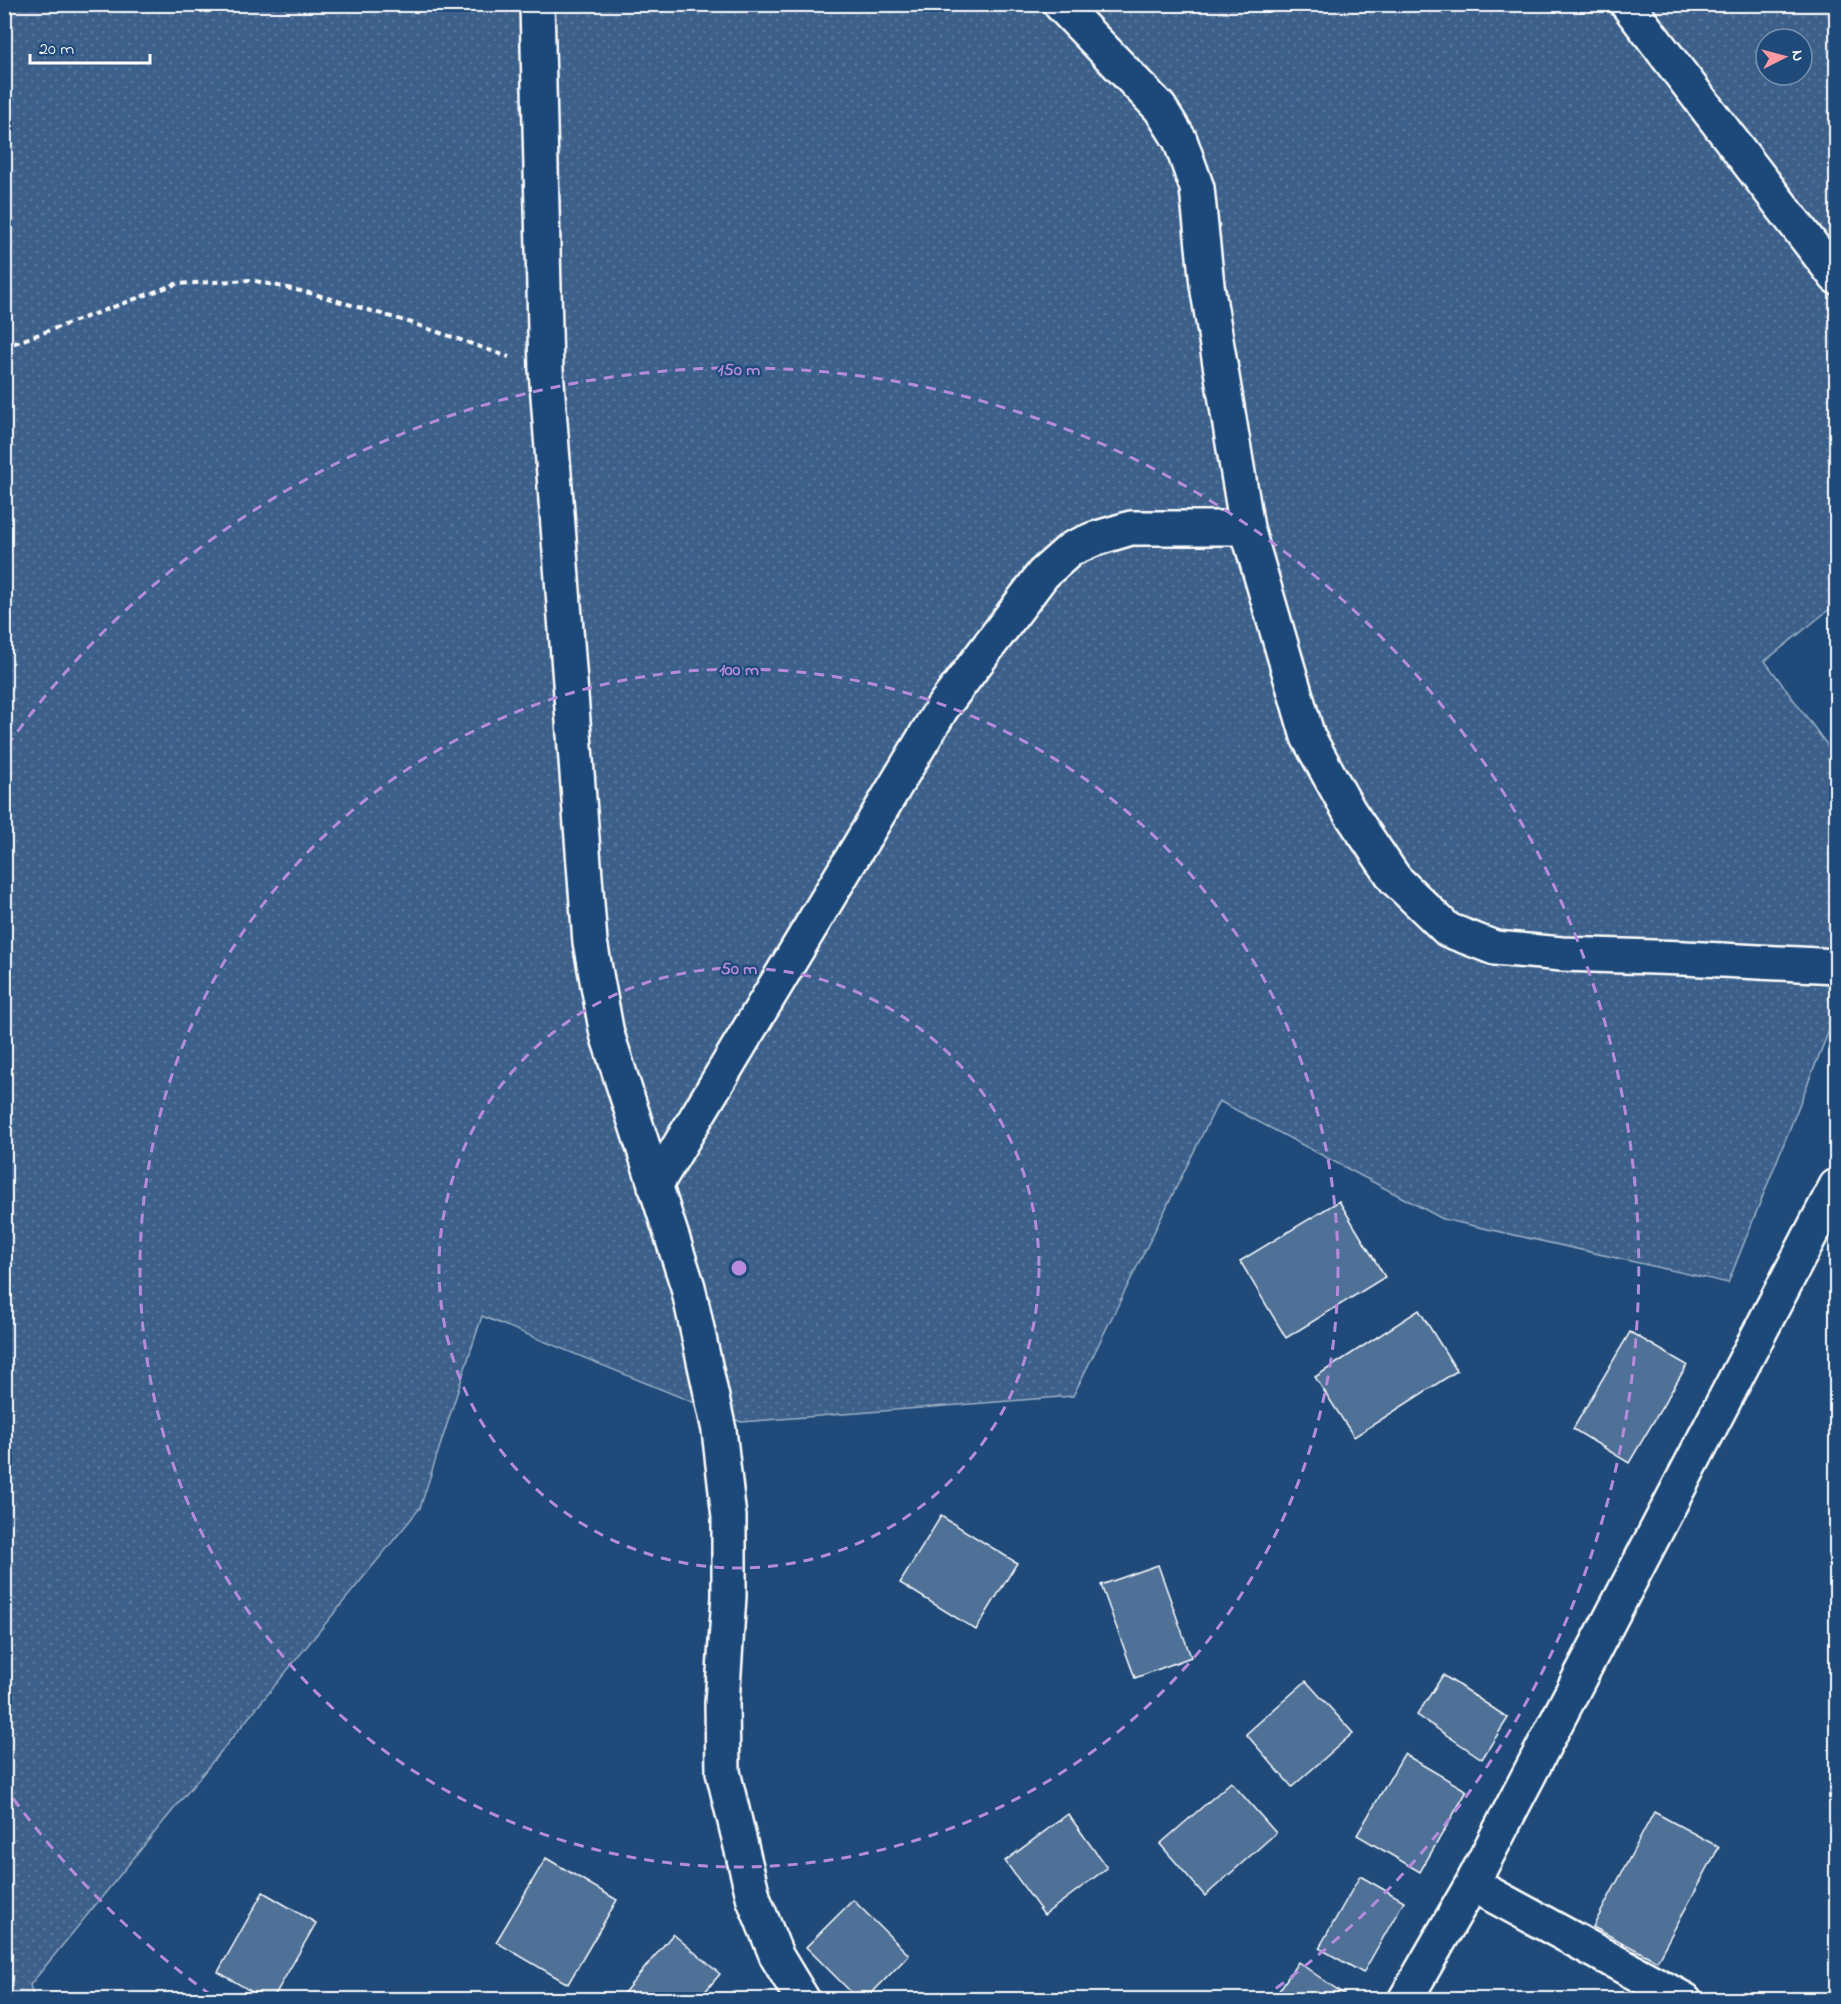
<svg xmlns="http://www.w3.org/2000/svg" width="1841" height="2004" font-family="'Indie Flower',sans-serif">
<defs>
<pattern id="grass-dots" width="8" height="8" patternUnits="userSpaceOnUse" patternTransform="scale(1.5)"><rect width="8" height="8" fill="#3c618b"/><path d="M2 2h.1M6 6h.1" fill="none" stroke="#59799c" stroke-width="1.8" stroke-linecap="round"/></pattern>
</defs>
<rect width="100%" height="100%" fill="#1f4a7a"/>
<filter id="ink" filterUnits="userSpaceOnUse"><feTurbulence type="fractalNoise" baseFrequency=".0167" numOctaves="2"/><feDisplacementMap in="SourceGraphic" scale="12" xChannelSelector="R" yChannelSelector="G"/><feConvolveMatrix kernelMatrix="1 2 1 2 8 2 1 2 1" color-interpolation-filters="sRGB"/></filter>
<g filter="url(#ink)">
<!-- grass -->
<path fill="url(#grass-dots)" stroke="#9eb0c5" stroke-width="1.5" fill-rule="evenodd" d="M5 5H1836V604L1765 661 1836 757V1013L1728 1283 1443 1219 1219 1101 1073 1396 741 1422 482 1316 420 1508 30 1985 34 1999 5 2000ZM1766 39H1802V75H1766Z"/>
<!-- building -->
<path fill="#507197" stroke="#fff" stroke-width="1.5" d="M1339 1201 1385 1277 1286 1338 1240 1261Z
M1419 1310 1457 1371 1354 1437 1315 1377Z
M1630 1332 1687 1365 1629 1463 1573 1429Z
M941 1516 1017 1563 976 1630 900 1583Z
M1158 1565 1191 1657 1135 1678 1101 1585Z
M1443 1675 1508 1718 1482 1759 1417 1715Z
M1306 1681 1353 1733 1292 1787 1246 1734Z
M1404 1754 1467 1791 1420 1872 1357 1835Z
M1231 1782 1276 1833 1205 1896 1160 1844Z
M1654 1812 1719 1847 1657 1961 1593 1927Z
M1068 1814 1107 1868 1044 1915 1005 1861Z
M546 1858 617 1900 568 1984 496 1942Z
M1360 1876 1404 1901 1363 1973 1319 1948Z
M263 1892 316 1923 272 2000H266L218 1972Z
M853 1900 909 1955 865 2000H859L806 1947Z
M673 1934 720 1974 698 2000H618Z
M1298 1962 1352 2000H1273Z"/>
<g fill="none" stroke-linecap="round" stroke-linejoin="round">
<defs>
<path id="minor" d="M537 4 546 370 590 942 607 1034 688 1287 719 1430 729 1517V1596L722 1703 723 1772 754 1900 777 1957 803 2000
M1060 4 1160 108 1180 140 1197 188 1207 285 1247 528 1308 737 1349 811 1395 879 1448 930 1495 948 1562 954 1684 958 1836 966
M1627 4 1836 277
M655 1186 942 708 1043 574 1071 549 1094 539 1131 528H1247
M1472 1884 1685 2000
M1405 2000 1472 1884 1836 1186"/>
</defs>
<!-- minor casing -->
<use href="#minor" stroke="#fff" stroke-width="38"/>
<!-- path -->
<path stroke="#fff" stroke-width="4" stroke-dasharray="6 4.5" stroke-linecap="butt" d="M4 347 176 284 251 280 314 294 412 323 509 357"/>
<!-- minor -->
<use href="#minor" stroke="#1f4a7a" stroke-width="33"/>
</g>
</g>
<!-- distance rings -->
<g fill="none" stroke="#b68bdc" stroke-width="3" stroke-dasharray="10 8">
<circle cx="739" cy="1268" r="300"/>
<circle cx="739" cy="1268" r="599"/>
<path d="M211 1995A899 899 0 0 1 7 1790M7 746A899 899 0 1 1 1267 1995"/>
</g>
<circle cx="739" cy="1268" r="9" fill="#b68bdc" stroke="#1f4a7a" stroke-width="3"/>
<g font-size="18" text-anchor="middle" font-weight="bold" fill="#b68bdc" stroke="#1f4a7a" stroke-width="4.5" stroke-linejoin="round" paint-order="stroke">
<text x="739" y="375">150 m</text>
<text x="739" y="675">100 m</text>
<text x="739" y="974">50 m</text>
</g>
<!-- margin -->
<rect width="1841" height="2004" fill="none" stroke="#1f4a7a" stroke-width="24"/>
<rect x="12" y="12" width="1817" height="1980" fill="none" stroke="#fff" stroke-width="2" filter="url(#ink)"/>
<!-- north arrow -->
<g transform="translate(1784 57) rotate(84)"><circle r="28" fill="#1f4a7a" stroke="#7992af" stroke-width="1.5"/>
<path d="M0-4.5L10 22L0 15L-10 22Z" fill="#ff9aa2"/>
<text y="-9" font-size="16" font-weight="bold" text-anchor="middle" fill="#ffffff">N</text>
</g>
<!-- scale -->
<path d="M30 54v9h120v-9" fill="none" stroke="#ffffff" stroke-width="3"/>
<text x="39" y="54" font-size="18" fill="#ffffff" stroke="#1f4a7a" stroke-width="4.5" paint-order="stroke">20 m</text>
</svg>
